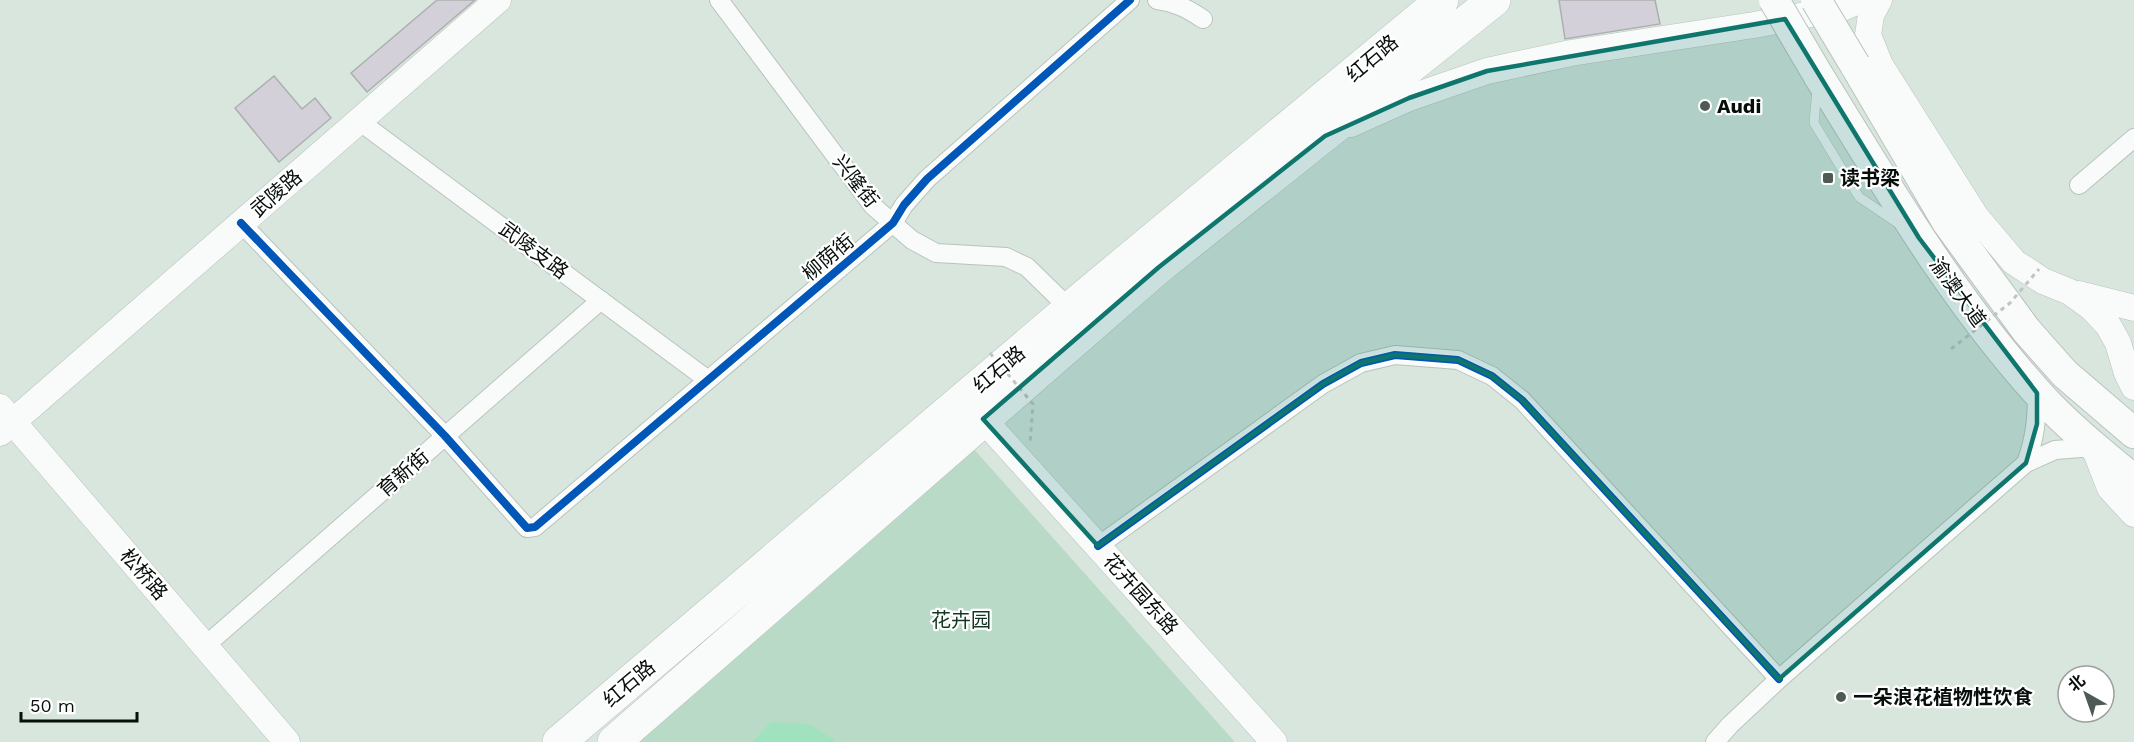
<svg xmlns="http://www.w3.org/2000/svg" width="2134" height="742" font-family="'Work Sans','Noto Sans SC',sans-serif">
<rect width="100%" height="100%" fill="#d9e6de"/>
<!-- green -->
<path fill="#b9dac7" d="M972 447 1235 742H636Z"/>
<!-- water -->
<path fill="#a1e2be" d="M771 722 809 724 835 740 832 742H752Z"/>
<!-- building -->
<path fill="#d4d0d9" stroke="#acafaf" stroke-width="1.5" d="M437 0H475L367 92 351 73Z
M1559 0H1655L1660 24 1565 39Z
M274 76 302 109 315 98 331 118 279 162 235 108Z"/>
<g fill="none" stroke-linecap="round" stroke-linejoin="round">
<defs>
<path id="lane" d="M1817 89 1814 123 1859 197 1899 224"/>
<path id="street" d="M719 0 873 206 912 240 936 253 1006 257 1027 267 1070 309
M1157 0C1175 2 1188 9 1203 19
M359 121 708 380
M2079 185 2134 138
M241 223 445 436 527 528 535 527 893 223 904 205 927 179 1130 0
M2026 463C2035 439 2037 418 2037 393
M1098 546 1323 384 1361 363 1395 355 1458 360 1492 376 1522 400 1779 679
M205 646 601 300
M1715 742 1730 725 1779 679 2026 463 2055 450 2094 447"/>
<path id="secondary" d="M1879 0 1871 15 1868 35 1880 65 1976 217 2014 262 2043 281 2070 292 2092 308 2108 325 2118 343 2127 373 2134 387
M1351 124 1409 98 1487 71 1571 53 1754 25 1842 8 1861 0
M2079 294 2134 308
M0 407 287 742
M983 419 1274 742
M0 433 498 0
M2094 447 2110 488 2134 514"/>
<path id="primary" d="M1855 65 1947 222 2026 330 2065 374 2134 433
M1818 75C1885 183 1950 295 2036 391 2065 424 2100 452 2134 480"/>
<path id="highway" d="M559 742 1087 294 1442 0
M614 742 1159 267 1494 0"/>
</defs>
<!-- lane casing -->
<use href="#lane" stroke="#b9c3bc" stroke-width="10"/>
<!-- street casing -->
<use href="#street" stroke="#b9c3bc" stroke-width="20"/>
<!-- secondary casing -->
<use href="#secondary" stroke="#b9c3bc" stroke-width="27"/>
<!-- primary casing -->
<use href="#primary" stroke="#b9c3bc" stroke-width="32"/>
<!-- highway casing -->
<use href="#highway" stroke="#b9c3bc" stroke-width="34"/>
<!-- lane -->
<use href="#lane" stroke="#f9fbfa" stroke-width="9"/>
<!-- street -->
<use href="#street" stroke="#f9fbfa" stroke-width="18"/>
<!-- secondary -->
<use href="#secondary" stroke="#f9fbfa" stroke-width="26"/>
<!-- primary -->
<use href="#primary" stroke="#f9fbfa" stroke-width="30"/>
<!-- highway -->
<use href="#highway" stroke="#f9fbfa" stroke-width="33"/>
<defs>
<path id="primary-bridge" d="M1774 0 1818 75
M1816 0 1855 65"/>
</defs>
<!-- primary-bridge casing -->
<use href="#primary-bridge" stroke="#b9c3bc" stroke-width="32" stroke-linecap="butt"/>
<!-- path-bridge -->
<path stroke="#c0c4c2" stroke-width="3" stroke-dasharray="4.5 4.5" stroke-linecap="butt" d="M1951 349 2010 303 2039 269
M990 353 1033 404 1030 445"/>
<!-- primary-bridge -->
<use href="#primary-bridge" stroke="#f9fbfa" stroke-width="30"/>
<defs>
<path id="cycleway" d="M241 223 445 436 527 528 535 527 893 223 904 205 927 179 1130 0
M1098 546 1323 384 1361 363 1395 355 1458 360 1492 376 1522 400 1779 679"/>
</defs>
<!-- cycleway casing -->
<use href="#cycleway" stroke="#fff" stroke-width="11"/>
<!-- cycleway -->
<use href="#cycleway" stroke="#0057b8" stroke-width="8"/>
</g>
<!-- marked area -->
<path fill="#0f766e" fill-opacity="0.2" stroke="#0f766e" stroke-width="4.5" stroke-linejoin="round" d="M1785 19 1919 238 2037 393V424L2026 463 1779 679 1522 400 1492 376 1458 360 1395 355 1361 363 1323 384 1098 546 983 419 1159 267 1325 136 1409 98 1487 71Z"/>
<!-- markers -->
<g fill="#505a55" stroke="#fff" stroke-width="2">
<circle cx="1705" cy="106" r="6"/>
<rect x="1822" y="172" width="12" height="12" rx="3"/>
<circle cx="1841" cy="697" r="6"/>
</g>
<g text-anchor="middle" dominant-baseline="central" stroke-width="4.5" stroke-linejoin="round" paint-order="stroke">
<!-- street labels -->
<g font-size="20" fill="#070f0b" stroke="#fff">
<text transform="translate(1372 58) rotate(-40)">红石路</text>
<text transform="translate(856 181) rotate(52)">兴隆街</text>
<text transform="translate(276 193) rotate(-41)">武陵路</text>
<text transform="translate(534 250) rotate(37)">武陵支路</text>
<text transform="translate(828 257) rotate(-40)">柳荫街</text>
<text transform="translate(1958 292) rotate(54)">渝澳大道</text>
<text transform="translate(999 369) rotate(-40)">红石路</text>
<text transform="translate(403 473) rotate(-41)">育新街</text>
<text transform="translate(144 574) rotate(49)">松桥路</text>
<text transform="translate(1141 594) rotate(48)">花卉园东路</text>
<text transform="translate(629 683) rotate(-40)">红石路</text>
</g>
<!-- poi labels -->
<g font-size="20" font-weight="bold" fill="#070f0b" stroke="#fff" text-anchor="start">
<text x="1717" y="106">Audi</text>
<text x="1840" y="178">读书梁</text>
<text x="1853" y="697">一朵浪花植物性饮食</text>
</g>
<!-- park labels -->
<g font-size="20" fill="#123825" stroke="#fff">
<text x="961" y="620">花卉园</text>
</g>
</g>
<!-- north arrow -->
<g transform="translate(2086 694) rotate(320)"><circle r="28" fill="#ffffff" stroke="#9c9f9d" stroke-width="1.5"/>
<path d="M0-4.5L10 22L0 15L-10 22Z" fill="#505a55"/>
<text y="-9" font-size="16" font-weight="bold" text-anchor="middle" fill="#070f0b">北</text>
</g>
<!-- scale -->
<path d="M21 712v9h116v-9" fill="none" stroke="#070f0b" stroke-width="3"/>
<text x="30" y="712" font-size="18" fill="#070f0b" stroke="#ffffff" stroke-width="4.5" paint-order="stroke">50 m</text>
</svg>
